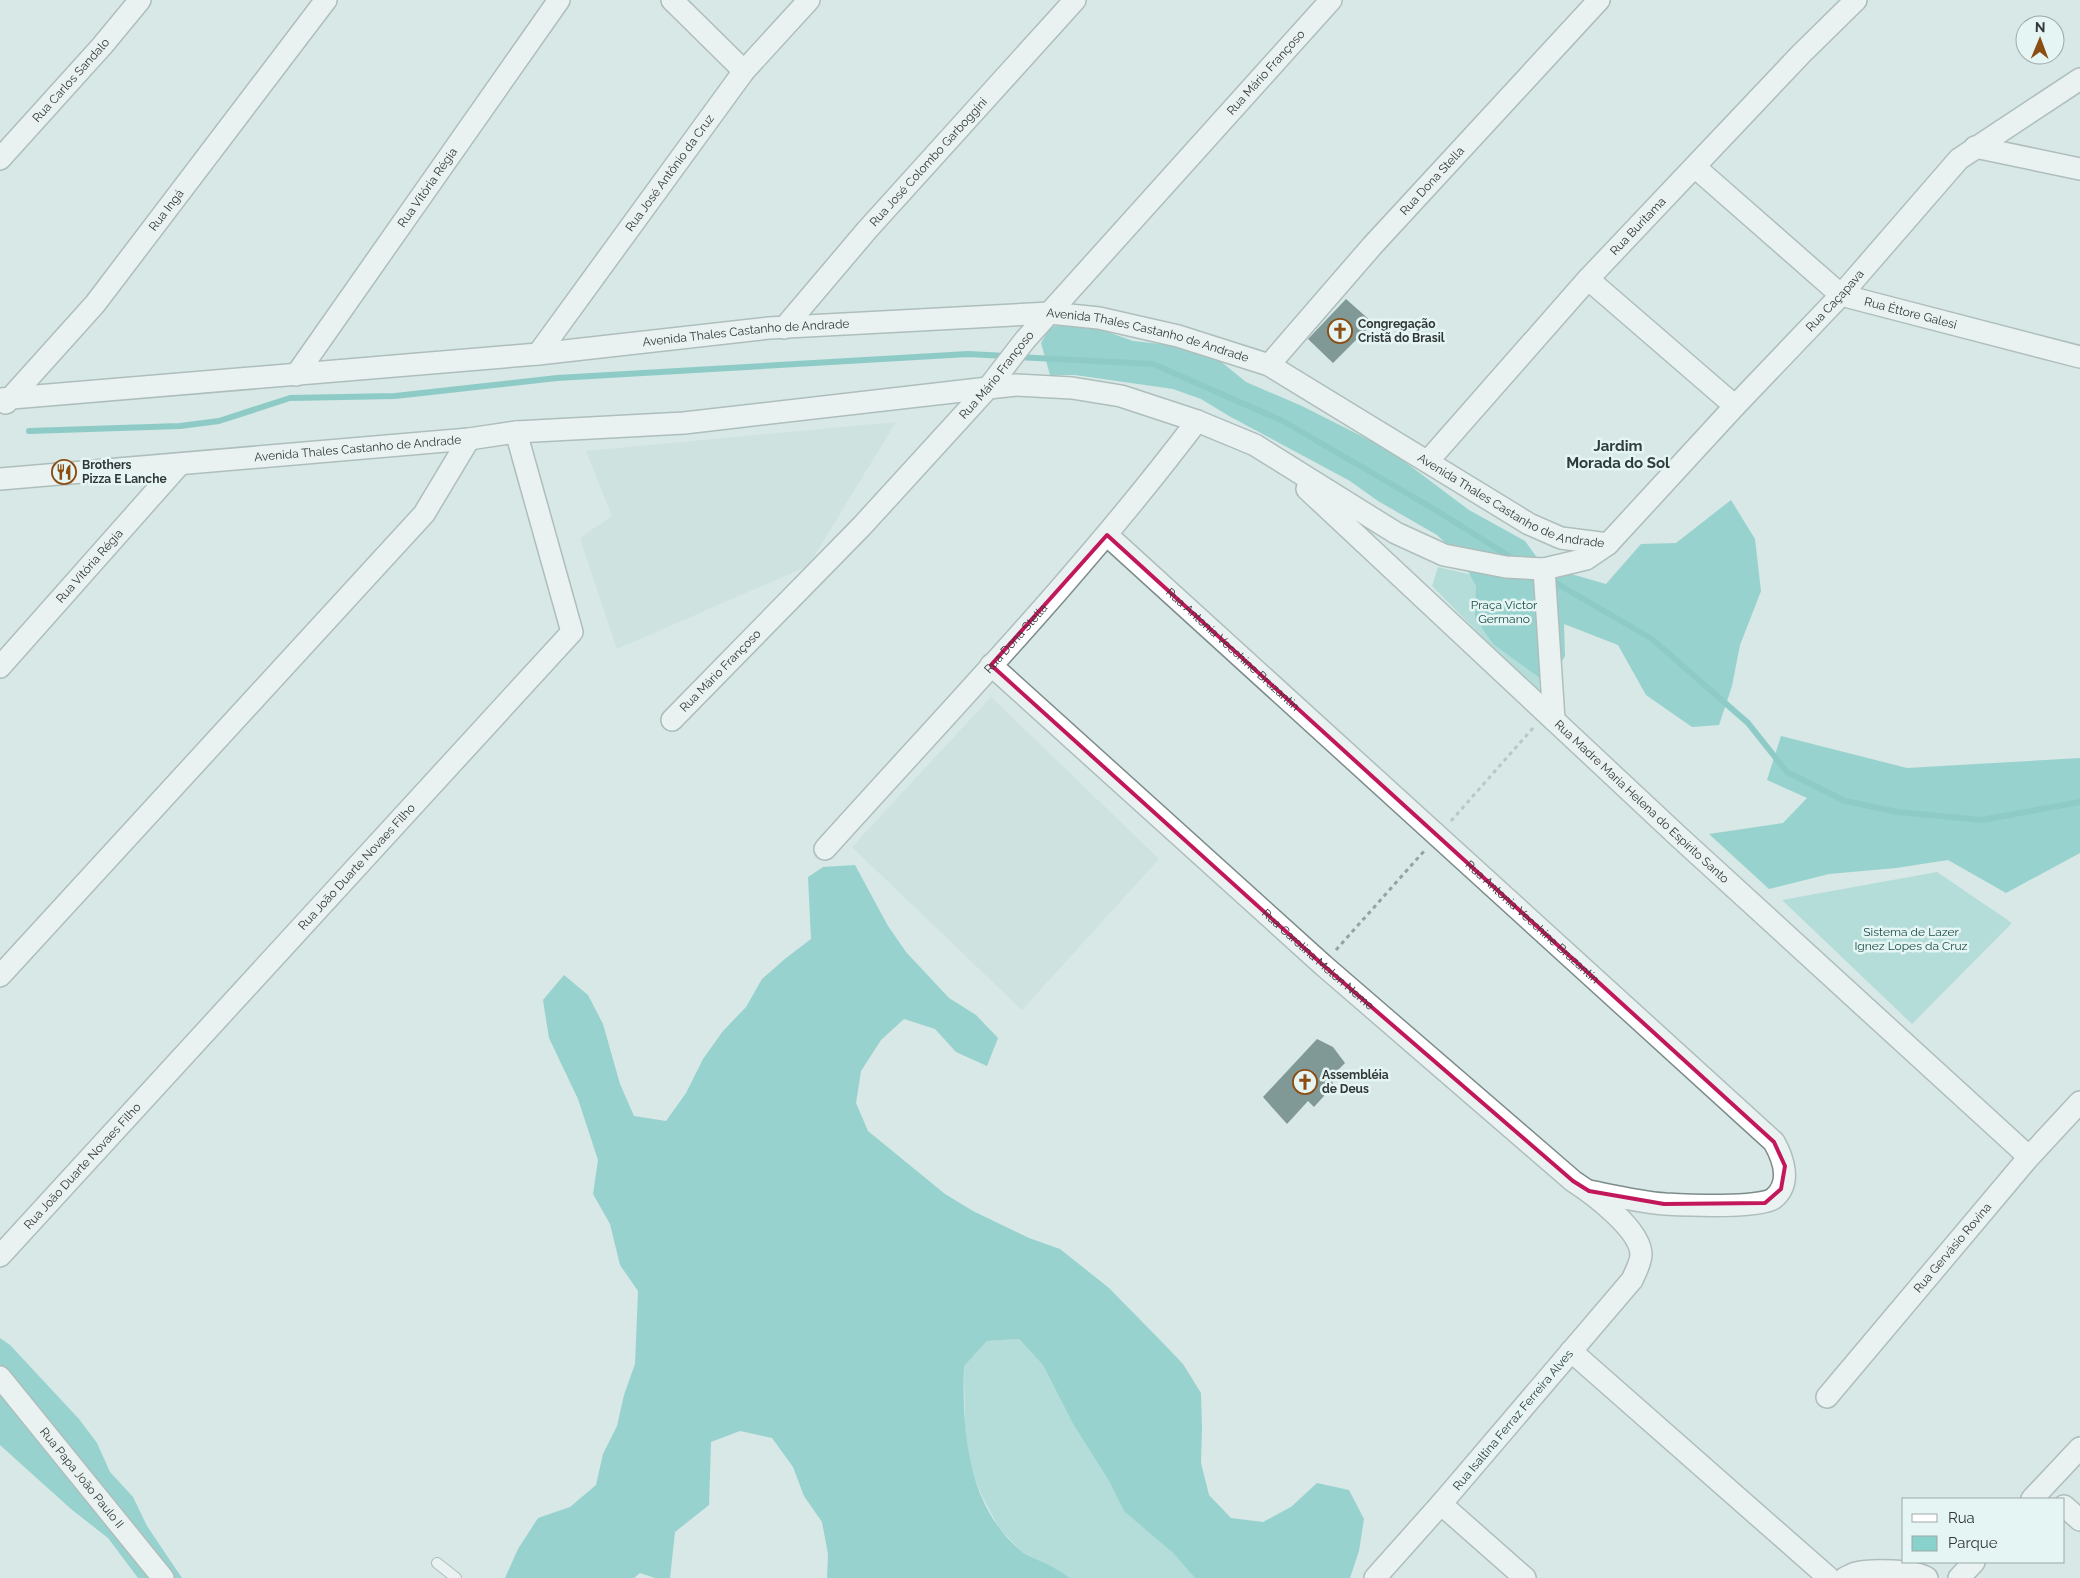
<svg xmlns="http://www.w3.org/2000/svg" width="2080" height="1578" font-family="Raleway,sans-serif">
<rect width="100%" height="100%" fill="#d7e8e6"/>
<!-- built -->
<path fill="#c3dcd9" d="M896 422 808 566 617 649 580 538 612 516 586 451Z
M991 697 1159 859 1022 1010 852 847Z"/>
<!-- green -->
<path fill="#89d1cb" d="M1438 567 1494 580 1534 579 1540 695 1432 586Z
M1937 872 2012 923 1912 1024 1782 900Z
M1019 1339 1043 1365 1073 1424 1109 1481 1124 1510 1173 1553 1195 1578H1070L1021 1551 999 1528 982 1496 970 1467 965 1429 964 1366 987 1341Z"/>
<!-- forest -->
<path fill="#49b9b1" d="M1067 324 1091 326 1133 341 1180 346 1219 360 1246 382 1302 406 1389 450 1469 510 1525 541 1543 566 1606 584 1641 544 1676 543 1731 500 1755 539 1761 591 1740 645 1732 686 1719 725 1692 727 1646 695 1618 645 1564 624 1565 656 1548 684 1493 644 1475 618 1476 586 1461 558 1437 535 1378 501 1350 481 1229 416 1201 399 1173 389 1075 375H1050L1041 343 1050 327Z
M1781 736 1907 768 2080 758V853L2006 893 1948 860 1896 868 1829 874 1769 889 1709 834 1783 823 1807 798 1767 780Z
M855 865 888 926 906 952 949 998 976 1015 998 1038 987 1066 956 1052 935 1029 904 1019 881 1040 861 1071 856 1103 868 1131 945 1194 973 1211 1029 1238 1060 1249 1109 1288 1161 1341 1183 1364 1201 1393 1202 1428 1201 1463 1209 1495 1231 1518 1263 1522 1291 1507 1317 1483 1349 1490 1364 1519 1359 1551 1350 1578H1195L1173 1553 1124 1511 1109 1481 1073 1424 1043 1365 1019 1339 987 1341 964 1366C962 1430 967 1505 1020 1550 1027 1556 1039 1560 1047 1564 1055 1568 1063 1573 1070 1578H827L828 1554 822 1522 804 1496 793 1467 772 1438 740 1431 711 1442 709 1505 675 1532 670 1578H655L640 1573 634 1578H505L518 1549 538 1518 570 1507 596 1485 603 1454 617 1426 624 1395 635 1364 638 1291 620 1265 610 1224 593 1194 598 1160 578 1099 549 1038 543 1000 564 975 588 995 603 1024 620 1084 634 1116 666 1121 686 1093 703 1059 723 1031 746 1007 762 979 786 958 811 939 808 877 823 867Z
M0 1338 10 1345 79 1419 97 1443 110 1472 133 1497 147 1526 182 1578H138L108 1538 71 1509 0 1445Z"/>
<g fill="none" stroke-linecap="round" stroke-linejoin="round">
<!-- stream -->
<path stroke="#36a9a2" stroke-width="6" d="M1017 357 1153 364 1283 421 1434 509 1517 561
M29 431 180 426 219 421 290 398 395 396 557 378 968 354 1007 356
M1549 579 1652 639 1748 723 1787 772 1845 801 1898 812 1982 820 2080 802"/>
</g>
<!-- building -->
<path fill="#183a38" d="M1346 299 1373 323 1333 363 1308 339Z
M1317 1039 1333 1047 1345 1063 1330 1078 1334 1085 1314 1107 1308 1101 1287 1124 1263 1097Z"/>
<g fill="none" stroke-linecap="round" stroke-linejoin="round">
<defs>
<path id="service" d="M437 1563 456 1578"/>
<g id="minor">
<path d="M672 0 744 71"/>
<path d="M1975 147 2080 169"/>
<path id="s1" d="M0 159 102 46 140 0"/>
<path id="s2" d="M1695 167 1841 295 2080 357"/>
<path d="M1588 279 1735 406"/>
<path id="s3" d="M784 328 867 230 1075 0"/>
<path id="s4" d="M538 354 744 71 809 0"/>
<path id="s5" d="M1269 365 1372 246 1599 0"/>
<path id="s6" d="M296 375 559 0"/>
<path id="s7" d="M0 399 538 354 769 328 1050 313 1099 318 1178 336 1269 365 1529 524 1561 538 1608 544"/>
<path id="s8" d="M6 403 95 304 326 0"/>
<path id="s9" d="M1428 461 1588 279 1801 54 1856 0"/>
<path id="s10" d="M0 479 469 439 516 432 684 423 988 388 1016 385 1072 388 1121 396 1197 421 1255 445 1396 533 1444 555 1506 567 1544 569 1586 559 1608 544 1735 406 1841 295 1959 159 2080 79"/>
<path id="s11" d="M1307 489 1679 837 2029 1157"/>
<path id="s12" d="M1107 535 1774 1142C1783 1158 1792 1183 1774 1198 1761 1209 1684 1205 1665 1204 1640 1202 1614 1196 1589 1191"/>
<path d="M1544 569 1554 720"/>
<path id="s13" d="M991 665 1323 965 1573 1181C1593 1194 1640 1229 1641 1254 1641 1263 1635 1273 1632 1280L1441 1504 1375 1578"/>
<path id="s14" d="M0 667 180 464"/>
<path id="s15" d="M672 720 862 526 988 388 1025 340 1331 0"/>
<path id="s16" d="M825 849C951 709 1083 572 1197 421"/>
<path d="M0 976 424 514 469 439"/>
<path id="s17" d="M0 1256 572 632 516 432"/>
<path d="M1571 1351 1829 1578"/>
<path id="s18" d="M0 1377 163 1578"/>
<path id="s19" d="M1827 1397 2029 1157 2080 1102"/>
<path d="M2032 1499 2080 1448"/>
<path d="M1441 1504 1525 1578"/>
<path d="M2064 1506 2080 1520"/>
<path d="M1845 1578C1849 1576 1853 1574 1856 1573 1870 1569 1916 1570 1927 1578"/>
<path d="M1959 1578 1974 1562"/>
</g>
</defs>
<!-- service casing -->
<use href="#service" stroke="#7d8c8a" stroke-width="12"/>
<!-- minor casing -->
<use href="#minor" stroke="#7d8c8a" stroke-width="24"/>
<!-- path -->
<path stroke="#95a2a0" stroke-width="3" stroke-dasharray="4 4" stroke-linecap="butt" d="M1451 821 1533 728
M1336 950 1425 850"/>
<!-- service -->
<use href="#service" stroke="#fff" stroke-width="10"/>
<!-- minor -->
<use href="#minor" stroke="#fff" stroke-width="21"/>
</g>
<!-- marked area -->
<path d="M0 0H2080V1578H0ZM1107 535 1774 1142 1785 1166 1781 1189 1765 1203 1664 1204 1589 1191 1573 1181 1323 965 991 665Z" fill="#d7e8e6" fill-opacity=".55" fill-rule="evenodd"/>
<path fill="none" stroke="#c2185b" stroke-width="4" stroke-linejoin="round" d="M1107 535 1774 1142 1785 1166 1781 1189 1765 1203 1664 1204 1589 1191 1573 1181 1323 965 991 665Z"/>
<!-- icons -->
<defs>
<symbol id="church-ring" viewBox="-11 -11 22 22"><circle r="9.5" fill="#e4f5f3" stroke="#8c4d13" stroke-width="1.5"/><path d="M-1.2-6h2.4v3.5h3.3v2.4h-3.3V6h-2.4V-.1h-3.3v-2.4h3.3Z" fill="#8c4d13"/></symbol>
<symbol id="restaurant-ring" viewBox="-11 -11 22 22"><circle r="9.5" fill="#e4f5f3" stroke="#8c4d13" stroke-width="1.5"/><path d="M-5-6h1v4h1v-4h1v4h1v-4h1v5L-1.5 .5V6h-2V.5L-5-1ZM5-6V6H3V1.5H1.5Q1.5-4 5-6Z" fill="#8c4d13"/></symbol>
</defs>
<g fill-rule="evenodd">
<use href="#church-ring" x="1326" y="317" width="28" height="28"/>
<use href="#restaurant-ring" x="50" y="458" width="28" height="28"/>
<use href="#church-ring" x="1291" y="1068" width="28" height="28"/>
</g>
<g text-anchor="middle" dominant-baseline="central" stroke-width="5" stroke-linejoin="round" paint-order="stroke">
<!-- street labels -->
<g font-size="12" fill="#323837" stroke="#e4f5f3">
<text stroke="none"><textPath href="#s15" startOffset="879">Rua Mário Françoso</textPath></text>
<text stroke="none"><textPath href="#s1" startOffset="106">Rua Carlos Sandalo</textPath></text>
<text stroke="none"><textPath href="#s3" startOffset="220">Rua José Colombo Garboggini</textPath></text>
<text stroke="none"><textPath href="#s4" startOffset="224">Rua José Antônio da Cruz</textPath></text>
<text stroke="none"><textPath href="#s5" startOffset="246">Rua Dona Stella</textPath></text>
<text stroke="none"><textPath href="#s6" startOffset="229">Rua Vitória Régia</textPath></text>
<text stroke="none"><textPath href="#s8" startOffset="251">Rua Ingá</textPath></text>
<text stroke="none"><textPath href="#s9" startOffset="315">Rua Buritama</textPath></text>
<text stroke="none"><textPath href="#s10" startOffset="1992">Rua Caçapava</textPath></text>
<text stroke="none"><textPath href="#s2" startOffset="266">Rua Éttore Galesi</textPath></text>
<text stroke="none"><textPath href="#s7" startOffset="749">Avenida Thales Castanho de Andrade</textPath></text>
<text stroke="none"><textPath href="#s7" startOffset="1154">Avenida Thales Castanho de Andrade</textPath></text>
<text stroke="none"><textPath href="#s15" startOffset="474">Rua Mário Françoso</textPath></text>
<text stroke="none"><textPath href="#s10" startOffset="359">Avenida Thales Castanho de Andrade</textPath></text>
<text stroke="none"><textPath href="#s7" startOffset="1559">Avenida Thales Castanho de Andrade</textPath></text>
<text stroke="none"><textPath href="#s14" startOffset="135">Rua Vitória Régia</textPath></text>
<text stroke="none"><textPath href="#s16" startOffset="284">Rua Dona Stella</textPath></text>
<text stroke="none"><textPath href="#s12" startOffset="170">Rua Antonia Vecchine Bruzantin</textPath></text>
<text stroke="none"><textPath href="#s15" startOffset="69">Rua Mário Françoso</textPath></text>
<text stroke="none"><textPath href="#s11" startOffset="458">Rua Madre Maria Helena do Espírito Santo</textPath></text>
<text stroke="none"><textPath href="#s17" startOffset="528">Rua João Duarte Novaes Filho</textPath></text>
<text stroke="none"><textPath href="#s12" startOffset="575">Rua Antonia Vecchine Bruzantin</textPath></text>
<text stroke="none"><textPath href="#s13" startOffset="440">Rua Carolina Molon Neme</textPath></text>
<text stroke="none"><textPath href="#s17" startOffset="122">Rua João Duarte Novaes Filho</textPath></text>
<text stroke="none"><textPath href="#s19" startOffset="195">Rua Gervásio Rovina</textPath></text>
<text transform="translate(1513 1420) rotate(-50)">Rua Isaltina Ferraz Ferreira Alves</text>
<text stroke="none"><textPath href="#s18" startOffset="130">Rua Papa João Paulo II</textPath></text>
</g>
<!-- poi labels -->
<g font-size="12" font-weight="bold" fill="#323837" stroke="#e4f5f3" text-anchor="start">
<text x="1358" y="324">Congregação<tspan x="1358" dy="14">Cristã do Brasil</tspan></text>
<text x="82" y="465">Brothers<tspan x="82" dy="14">Pizza E Lanche</tspan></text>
<text x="1322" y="1075">Assembléia<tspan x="1322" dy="14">de Deus</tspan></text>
</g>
<!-- park labels -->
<g font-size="12" fill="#1a4b48" stroke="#e4f5f3">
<text x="1504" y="605">Praça Victor<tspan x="1504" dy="14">Germano</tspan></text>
<text x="1911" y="932">Sistema de Lazer<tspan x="1911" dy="14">Ignez Lopes da Cruz</tspan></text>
</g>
<!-- quarter labels -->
<g font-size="15" font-weight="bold" fill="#2f3c3a" stroke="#e4f5f3">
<text x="1618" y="446">Jardim<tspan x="1618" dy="17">Morada do Sol</tspan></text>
</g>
</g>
<!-- legend -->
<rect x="1902" y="1498" width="162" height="65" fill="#e4f5f3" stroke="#9da9a8"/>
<rect x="1912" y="1514" width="25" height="8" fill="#ffffff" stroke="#9da9a8"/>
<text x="1948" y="1523" font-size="15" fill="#323837">Rua</text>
<rect x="1912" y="1536" width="25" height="15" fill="#89d1cb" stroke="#9da9a8"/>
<text x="1948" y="1548" font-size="15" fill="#323837">Parque</text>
<!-- north arrow -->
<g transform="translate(2040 40) rotate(1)"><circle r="24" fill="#e4f5f3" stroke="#9da9a8"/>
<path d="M0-4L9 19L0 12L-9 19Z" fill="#8c4d13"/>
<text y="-8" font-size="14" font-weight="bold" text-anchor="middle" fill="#323837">N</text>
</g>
</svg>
